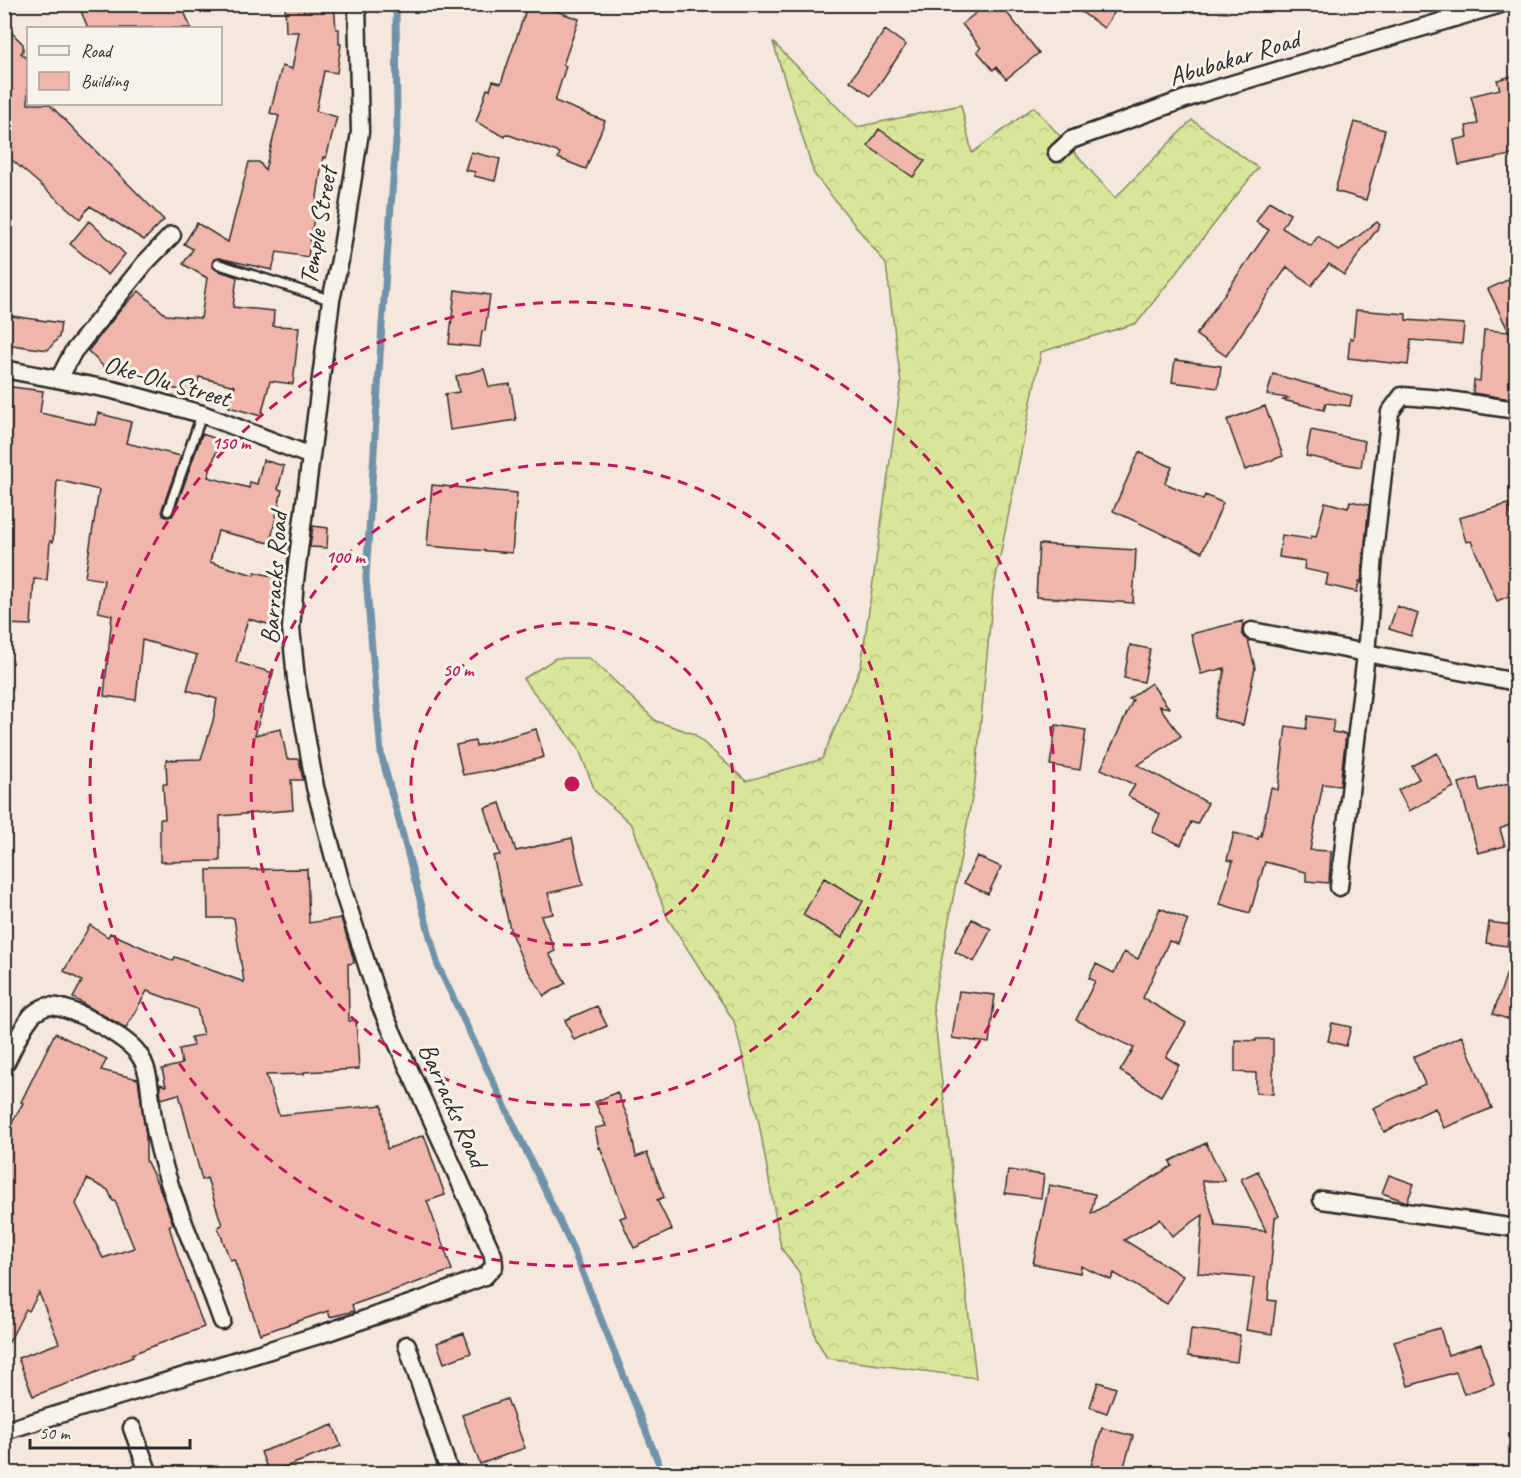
<svg xmlns="http://www.w3.org/2000/svg" width="1521" height="1478" font-family="Caveat,sans-serif">
<defs>
<pattern id="forest-crowns" width="20" height="18" patternUnits="userSpaceOnUse" patternTransform="scale(1.5)"><rect width="20" height="18" fill="#d8e699"/><path d="M2 6a3 3 0 1 1 6 0M12 15a3 3 0 1 1 6 0" fill="none" stroke="#bac584"/></pattern>
</defs>
<rect width="100%" height="100%" fill="#f6e7dc"/>
<filter id="ink" filterUnits="userSpaceOnUse"><feTurbulence type="fractalNoise" baseFrequency=".0167" numOctaves="2"/><feDisplacementMap in="SourceGraphic" scale="12" xChannelSelector="R" yChannelSelector="G"/><feConvolveMatrix kernelMatrix="1 2 1 2 8 2 1 2 1" color-interpolation-filters="sRGB"/></filter>
<g filter="url(#ink)">
<!-- forest -->
<path fill="url(#forest-crowns)" stroke="#828862" stroke-width="1.5" d="M773 42 857 127 961 105 972 153 1034 107 1115 198 1192 120 1258 168 1137 323 1041 352 993 592 975 782 933 1005 976 1378 827 1358 816 1339 799 1272 781 1248 759 1123 734 1021 668 919 632 825 595 791 578 747 523 679 556 658H589L601 668 656 721 694 734 746 781 822 759 861 666 901 383 886 264 814 174Z"/>
<g fill="none" stroke-linecap="round" stroke-linejoin="round">
<!-- stream -->
<path stroke="#6f93a9" stroke-width="7" d="M396 4 397 127 382 325 366 578 381 754 438 966 573 1249 663 1474"/>
</g>
<!-- building -->
<path fill="#f1b6ab" stroke="#2b2b2b" stroke-width="1.5" fill-rule="evenodd" d="M78 4H181L191 28H88Z
M285 4H334L336 29H339V44H341L337 73 324 71 316 111 337 117 326 158 323 157 308 257 277 252 272 270 219 258 214 259 212 263 216 270 237 277 233 307 274 311 273 326 299 327 293 384 270 381 261 416 229 407 235 386 199 377 195 394 156 384 157 381 125 371 124 375 106 369 88 351 122 308 139 291 166 315 201 318 207 278 183 264 193 249 184 244 197 223 228 242 249 162H259L265 170 279 116 270 113 282 66 292 69 299 32H286Z
M528 4 550 9 579 19 563 65 566 66 555 101 605 121 586 169 558 158 560 153 506 134 505 137 476 122 487 89 490 90 493 81 501 83Z
M987 4H1000L1039 53 1006 79 996 67 993 70 977 51 981 48 962 24Z
M1070 4H1120L1104 28Z
M4 25 23 44V51L21 53 28 60V104H49L164 220 144 240 90 206 80 219 4 153Z
M885 30 906 45 871 96 850 81Z
M1516 75V130L1514 131 1516 154 1459 165 1454 140 1468 137 1466 126 1478 124 1471 96 1500 89 1497 80Z
M1354 122 1385 130 1366 200 1335 191Z
M879 129 925 161 913 177 868 146Z
M471 152 500 159 495 181 474 176 475 172 465 170Z
M1269 201 1290 214 1282 228 1311 246 1318 236 1339 251 1377 222 1380 225 1344 275 1329 264 1311 286 1287 267 1226 356 1196 335 1269 230 1256 222Z
M89 221 125 254 108 275 70 244Z
M1516 276V359L1511 399 1473 393 1474 380 1480 381 1484 330 1509 332 1488 289Z
M455 290 490 295 485 331H482L480 347 449 344Z
M1356 310 1406 314V320L1464 324 1462 344 1411 340 1408 365 1348 358 1350 338 1353 339Z
M4 315 61 323 59 337 48 350 4 344Z
M1175 360 1221 366 1218 388 1172 382Z
M484 369 489 387 510 384 516 420 450 430 445 394 459 392 456 376Z
M1273 374 1352 396 1350 406 1326 403 1324 410 1283 400 1288 398 1267 395Z
M4 386 43 391 40 413 95 425 98 413 131 422 126 443 181 456 162 509 163 515 166 517 172 516 174 513 202 434 220 440 208 477 249 488 250 482 257 484 263 460 284 466 278 489 282 490 270 543 218 531 210 562 254 575 255 572 283 579 272 625 248 619 236 662 273 673 255 735 281 729 287 759H299L303 780H291L293 810 220 816V861L160 862V819H165L163 784H167L166 760 201 759 213 721 217 699 187 690 197 655 142 640 136 700 104 696 112 615 98 612 104 580 85 577 99 490 57 480 53 542 50 541 47 580 34 579 31 625 4 624Z
M1265 406 1283 456 1245 470 1227 420Z
M1311 430 1365 441 1361 467 1306 456Z
M1139 452 1172 467 1165 483 1203 500 1205 495 1223 503 1202 552 1113 511Z
M432 485 517 493 512 553 427 546Z
M1350 501 1369 505 1361 582 1359 581 1357 592 1326 585 1328 574 1304 569 1305 561 1279 557 1282 535 1310 539 1311 536 1316 537 1325 502 1348 508Z
M1508 504 1516 532V593L1497 601 1471 541 1466 542 1459 518Z
M313 526 328 528 327 548 310 547Z
M1039 544 1136 550 1133 603 1036 597Z
M1397 606 1418 614 1411 636 1389 629Z
M1243 621 1242 634 1248 640 1255 668 1243 725 1214 718 1225 668 1201 674 1191 634Z
M1130 645 1150 649 1144 682 1124 678Z
M1151 683 1169 708 1159 706 1181 736 1138 765 1208 803 1197 824 1191 822 1181 845 1152 832 1160 814 1128 796 1135 785 1101 769 1133 700 1129 699Z
M1308 716 1334 720 1332 732 1346 734 1340 786 1323 784 1310 850 1331 851 1329 883 1306 881V872L1265 862 1250 913 1220 904 1233 861 1227 860 1234 833 1258 839 1259 836H1261L1271 788 1278 790 1286 726 1306 729Z
M1056 725 1086 730 1080 770 1050 765Z
M536 729 544 757 492 772 491 770 463 775 456 745 475 741 476 746Z
M1437 753 1454 787 1409 811 1398 790 1419 779 1412 766Z
M1477 778 1480 791 1516 781V822L1500 829 1505 846 1478 853 1459 783Z
M500 803 516 851 572 838 583 885 548 893 553 914 541 916 555 951 549 954 566 983 544 996 524 964 511 933 493 856 500 855 485 808Z
M977 856 1001 867 988 894 964 883Z
M307 869 309 923 341 918 353 957 354 963 348 964 349 1021 356 1020 359 1069 304 1072V1074L266 1075 279 1115 382 1105 387 1149 424 1135 445 1195 427 1201 452 1270 352 1305 354 1311 330 1317 328 1311 260 1334 234 1259 230 1260 218 1227 222 1225 207 1178 202 1180 179 1094 161 1099 160 1084 166 1086 162 1069 182 1064 179 1049 193 1046 191 1037 203 1035 197 1009 147 991 126 1028 73 998 82 981 64 971 90 925 108 937 110 933 173 961 175 957 244 982 234 918H208L207 870Z
M824 878 863 901 842 938 803 915Z
M1160 908 1188 920 1178 944 1169 941 1143 998 1186 1023 1166 1057 1179 1065 1161 1096 1120 1071 1134 1048 1076 1020 1095 981 1089 978 1096 964 1114 973 1124 952 1138 959Z
M972 919 991 929 974 962 955 952Z
M1489 922 1510 925 1507 946 1486 943Z
M1514 952 1516 953V1022L1493 1014Z
M959 991 995 995 989 1043 952 1038Z
M597 1006 607 1026 574 1040 565 1020Z
M1332 1023 1351 1027 1346 1046 1328 1041Z
M55 1033 107 1059 101 1070 138 1079 146 1135V1160L159 1187 173 1224 169 1226 178 1256 204 1327 132 1354 133 1357 75 1381 33 1396 18 1358 59 1343 39 1293 29 1311 26 1309 4 1352V1137L23 1103 21 1102ZM87 1179 108 1190 113 1201H115L134 1248 103 1258 76 1204Z
M1462 1036 1492 1108 1444 1128 1435 1108 1384 1132 1373 1108 1425 1084 1413 1057Z
M1256 1039H1273V1094L1256 1093V1073L1235 1072V1040L1256 1041Z
M617 1092 629 1120 636 1157 647 1153 664 1197 657 1200 672 1230 634 1248 620 1218 626 1216 600 1147 599 1148 595 1128 606 1126 595 1102Z
M1206 1143 1225 1181H1202L1216 1226 1266 1231 1241 1179 1258 1171 1279 1216 1275 1218 1268 1300 1276 1301 1272 1334 1246 1330 1254 1278 1198 1273 1203 1215 1172 1236 1160 1219 1124 1240 1183 1276 1167 1304 1114 1273 1111 1280 1081 1266 1080 1273 1033 1264 1049 1185 1095 1194 1091 1214 1172 1166 1170 1161Z
M1008 1170 1044 1175 1041 1198 1005 1193Z
M1389 1175 1414 1184 1407 1202 1382 1193Z
M1440 1328 1448 1355 1481 1344 1494 1384 1464 1394 1456 1372 1408 1386 1394 1341Z
M1191 1329 1240 1335 1237 1362 1188 1356Z
M464 1333 471 1353 444 1363 437 1343Z
M1098 1382 1116 1388 1107 1413 1090 1407Z
M507 1399 525 1448 480 1464 462 1415Z
M333 1425 341 1446 269 1473 261 1452Z
M1102 1428 1133 1436 1122 1473H1089Z"/>
<g fill="none" stroke-linecap="round" stroke-linejoin="round">
<defs>
<path id="service" d="M218 264 331 300
M168 511 202 414"/>
<path id="minor" d="M1057 153 1071 140 1202 93 1501 4
M4 369 113 390 202 414 311 456
M59 379 73 352 145 263 172 235
M1252 631 1516 682
M1339 887 1366 654 1375 543 1390 412 1402 396 1442 399 1516 410
M4 1066C12 1052 20 1030 30 1018 32 1014 40 1009 45 1007 64 1001 125 1036 137 1052 152 1070 149 1096 153 1118 164 1189 199 1254 222 1321
M1322 1200 1516 1228
M407 1345 450 1474
M132 1428 149 1474
M4 1431 319 1335 424 1299 485 1276 494 1266 493 1255 380 1005 343 891 315 787 296 679 291 628 295 581 331 300 340 260 360 132 357 4"/>
</defs>
<!-- service casing -->
<use href="#service" stroke="#2b2b2b" stroke-width="13"/>
<!-- minor casing -->
<use href="#minor" stroke="#2b2b2b" stroke-width="21"/>
<!-- service -->
<use href="#service" stroke="#f7f3e8" stroke-width="8"/>
<!-- minor -->
<use href="#minor" stroke="#f7f3e8" stroke-width="16"/>
</g>
</g>
<!-- distance rings -->
<g fill="none" stroke="#c2185b" stroke-width="3" stroke-dasharray="10 8">
<circle cx="572" cy="784" r="161"/>
<circle cx="572" cy="784" r="321"/>
<circle cx="572" cy="784" r="482"/>
</g>
<g text-anchor="middle" dominant-baseline="central" stroke-width="6" stroke-linejoin="round" paint-order="stroke">
<!-- street labels -->
<g font-size="26" fill="#2b2b2b" stroke="#f7f3e8">
<text transform="translate(1234 58) rotate(-17)">Abubakar Road</text>
<text transform="translate(318 226) rotate(-80)">Temple Street</text>
<text transform="translate(167 381) rotate(16)">Oke-Olu Street</text>
<text transform="translate(274 578) rotate(-86)">Barracks Road</text>
<text transform="translate(453 1105) rotate(66)">Barracks Road</text>
</g>
</g>
<circle cx="572" cy="784" r="9" fill="#c2185b" stroke="#f7f3e8" stroke-width="3"/>
<g font-size="18" text-anchor="middle" font-weight="bold" fill="#c2185b" stroke="#f7f3e8" stroke-width="6" stroke-linejoin="round" paint-order="stroke">
<text x="231" y="449">150 m</text>
<text x="345" y="563">100 m</text>
<text x="458" y="676">50 m</text>
</g>
<!-- margin -->
<rect width="1521" height="1478" fill="none" stroke="#f7f3e8" stroke-width="24"/>
<rect x="12" y="12" width="1497" height="1454" fill="none" stroke="#2b2b2b" stroke-width="2" filter="url(#ink)"/>
<!-- legend -->
<rect x="27" y="27" width="195" height="78" fill="#f7f3e8" stroke="#a5a39c" stroke-width="1.5"/>
<rect x="39" y="46" width="30" height="9" fill="#f7f3e8" stroke="#a5a39c" stroke-width="1.5"/>
<text x="81" y="57" font-size="18" fill="#2b2b2b">Road</text>
<rect x="39" y="72" width="30" height="18" fill="#f1b6ab" stroke="#a5a39c" stroke-width="1.5"/>
<text x="81" y="87" font-size="18" fill="#2b2b2b">Building</text>
<!-- scale -->
<path d="M30 1439v9h160v-9" fill="none" stroke="#2b2b2b" stroke-width="3"/>
<text x="39" y="1439" font-size="18" fill="#2b2b2b" stroke="#f7f3e8" stroke-width="4.5" paint-order="stroke">50 m</text>
</svg>
